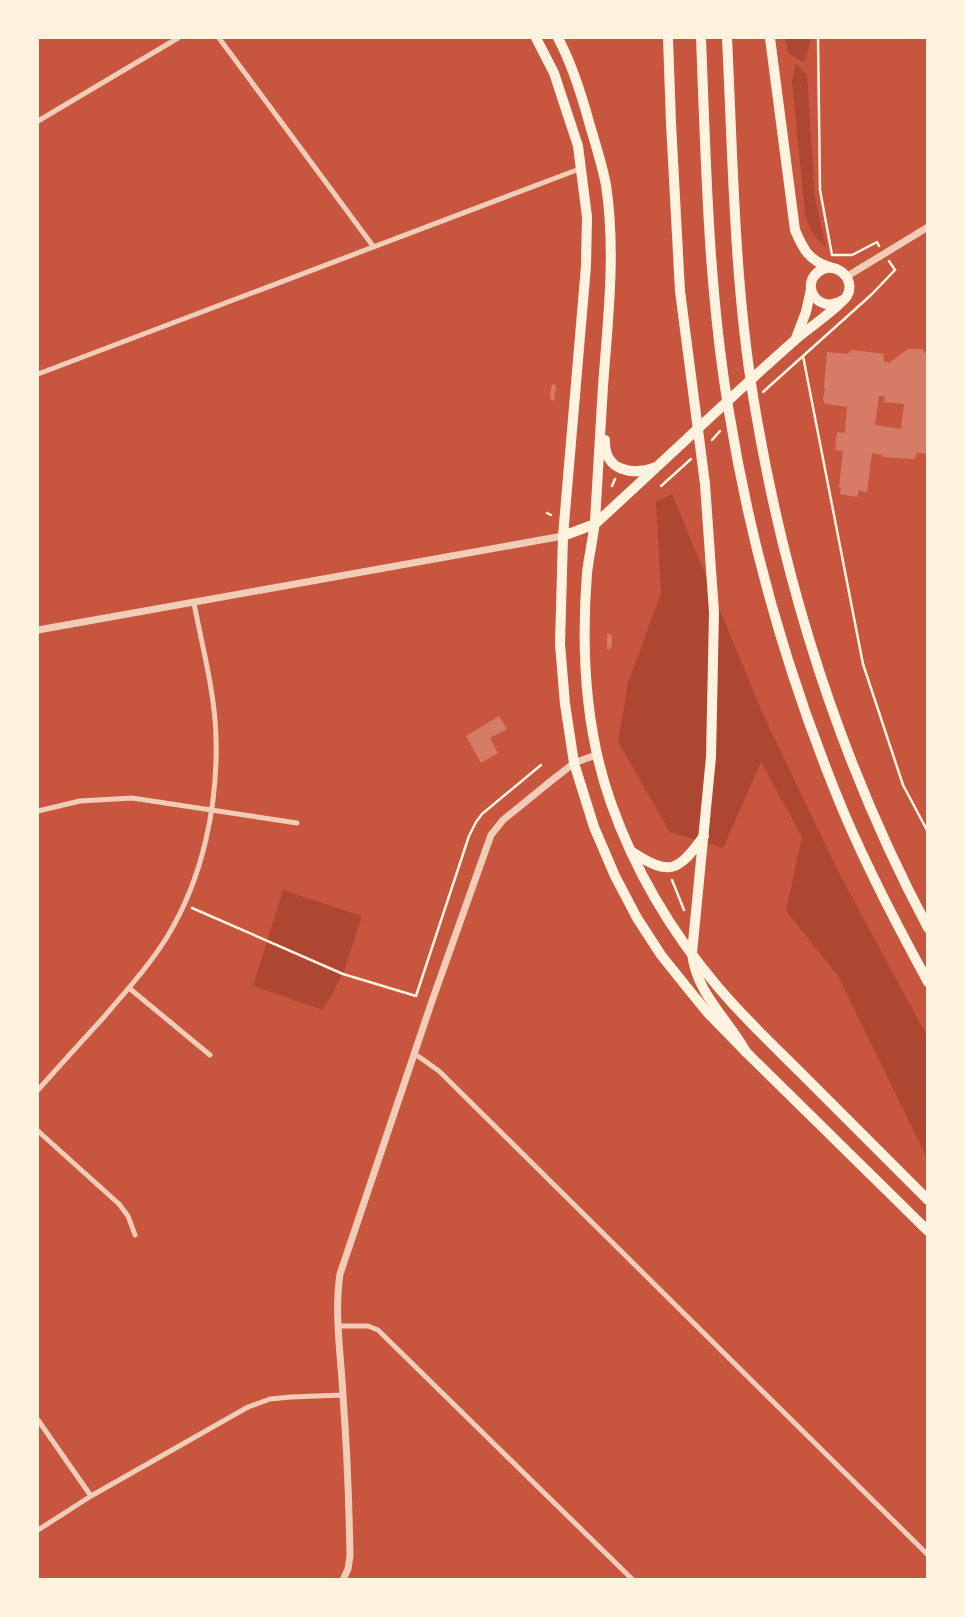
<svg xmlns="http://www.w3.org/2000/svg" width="965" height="1617" font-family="'Fira Sans Condensed',sans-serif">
<rect width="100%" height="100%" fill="#c8553d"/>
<!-- green -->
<path fill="#ae4732" d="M785 38H811L806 58 803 62 788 53Z
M796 64 807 75 815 199 826 246C812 238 809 227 805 213L792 81Z
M672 494 762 712 839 873 927 1036V1158L838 976 786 911 802 837 761 762 723 848 670 832 618 742 628 683 661 593 656 502Z
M283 890 362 916 343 974 323 1010 253 986Z"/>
<!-- building -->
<path fill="#d67c66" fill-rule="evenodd" d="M908 349H922L928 356 927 454 916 453 915 459 882 457 883 455 872 453 867 492 859 490 857 497 840 494 841 488 839 487 843 451 835 450 837 432 845 433 847 407 825 404 823 399 825 388H824L827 352 847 354 852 350 884 354V361L889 363ZM879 396 885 397 884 402 904 404 901 429 875 425Z
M553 384 556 385 554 401 551 400 550 397 551 388Z
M609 633 612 637V646L609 650 607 649V634Z
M499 716 507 729 490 738 498 753 481 763 466 736Z"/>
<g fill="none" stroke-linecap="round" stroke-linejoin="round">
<!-- path -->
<path stroke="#fff3e0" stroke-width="2.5" d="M818 38 820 190 832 255H852L877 242 879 246
M889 261 895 270 871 295 803 356 863 664 903 785 928 832
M763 392 803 356
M712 440 720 431
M612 486 615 479
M661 486 691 459
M547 513 551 515
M672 880 684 910
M192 908 343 974 416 996 469 836 476 822 482 814 541 765"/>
<!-- minor -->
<path stroke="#f1ccb7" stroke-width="5" d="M219 38 373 246
M38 121 178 38
M38 374 582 168
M38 811 80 801 132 798 297 823
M129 988 210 1055
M415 1054 439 1071 928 1555
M38 1090C60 1065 82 1041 104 1017 126 991 149 966 167 937 203 878 218 805 216 737 215 693 202 646 194 603
M38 1131 119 1204 128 1216 135 1235
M339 1326H368L378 1330 633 1580
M38 1420 91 1496
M38 1530 91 1496 248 1407 270 1399 291 1397 343 1395"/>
<!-- tertiary -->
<path stroke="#f1ccb7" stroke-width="7" d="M846 277 928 227
M38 630 563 536
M343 1580 348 1569 350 1556C349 1502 347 1449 343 1396 341 1355 334 1314 340 1274L432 1001 491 835 503 820 551 781 574 763 596 755"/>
<!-- trunk -->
<path stroke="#fff3e0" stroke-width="10" d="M536 38 554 73 578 146 587 217 586 266 563 536 560 644 565 704 574 763 594 827 615 876 637 918 661 955 689 990 708 1013 746 1052 928 1231
M558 38C572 64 581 93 589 122 595 143 602 164 606 185 616 251 608 319 603 386 600 431 598 476 595 521 593 539 589 556 587 573 581 650 585 730 611 803 635 871 672 933 718 987 743 1017 772 1044 799 1071 842 1114 885 1157 928 1200
M796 338 806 312 811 289
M605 440C604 471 632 476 656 467
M563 536 595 524C662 463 727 400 795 340 806 330 841 306 847 296 857 278 834 259 818 272 799 288 821 315 843 300"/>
<!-- motorway -->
<path stroke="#fff3e0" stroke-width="10" d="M668 38 671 123 680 291 705 484 714 612 711 757 692 953C696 993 728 1019 746 1052
M701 38C706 162 708 288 729 412 750 542 786 669 835 791 861 857 894 920 928 982
M727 38C733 159 734 282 754 402 784 584 841 764 928 928
M770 38 795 230C803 249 809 261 830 267
M632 852C671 877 678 871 704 836"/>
</g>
<!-- border -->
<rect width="965" height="1617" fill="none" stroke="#fff3e0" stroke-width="78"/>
</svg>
